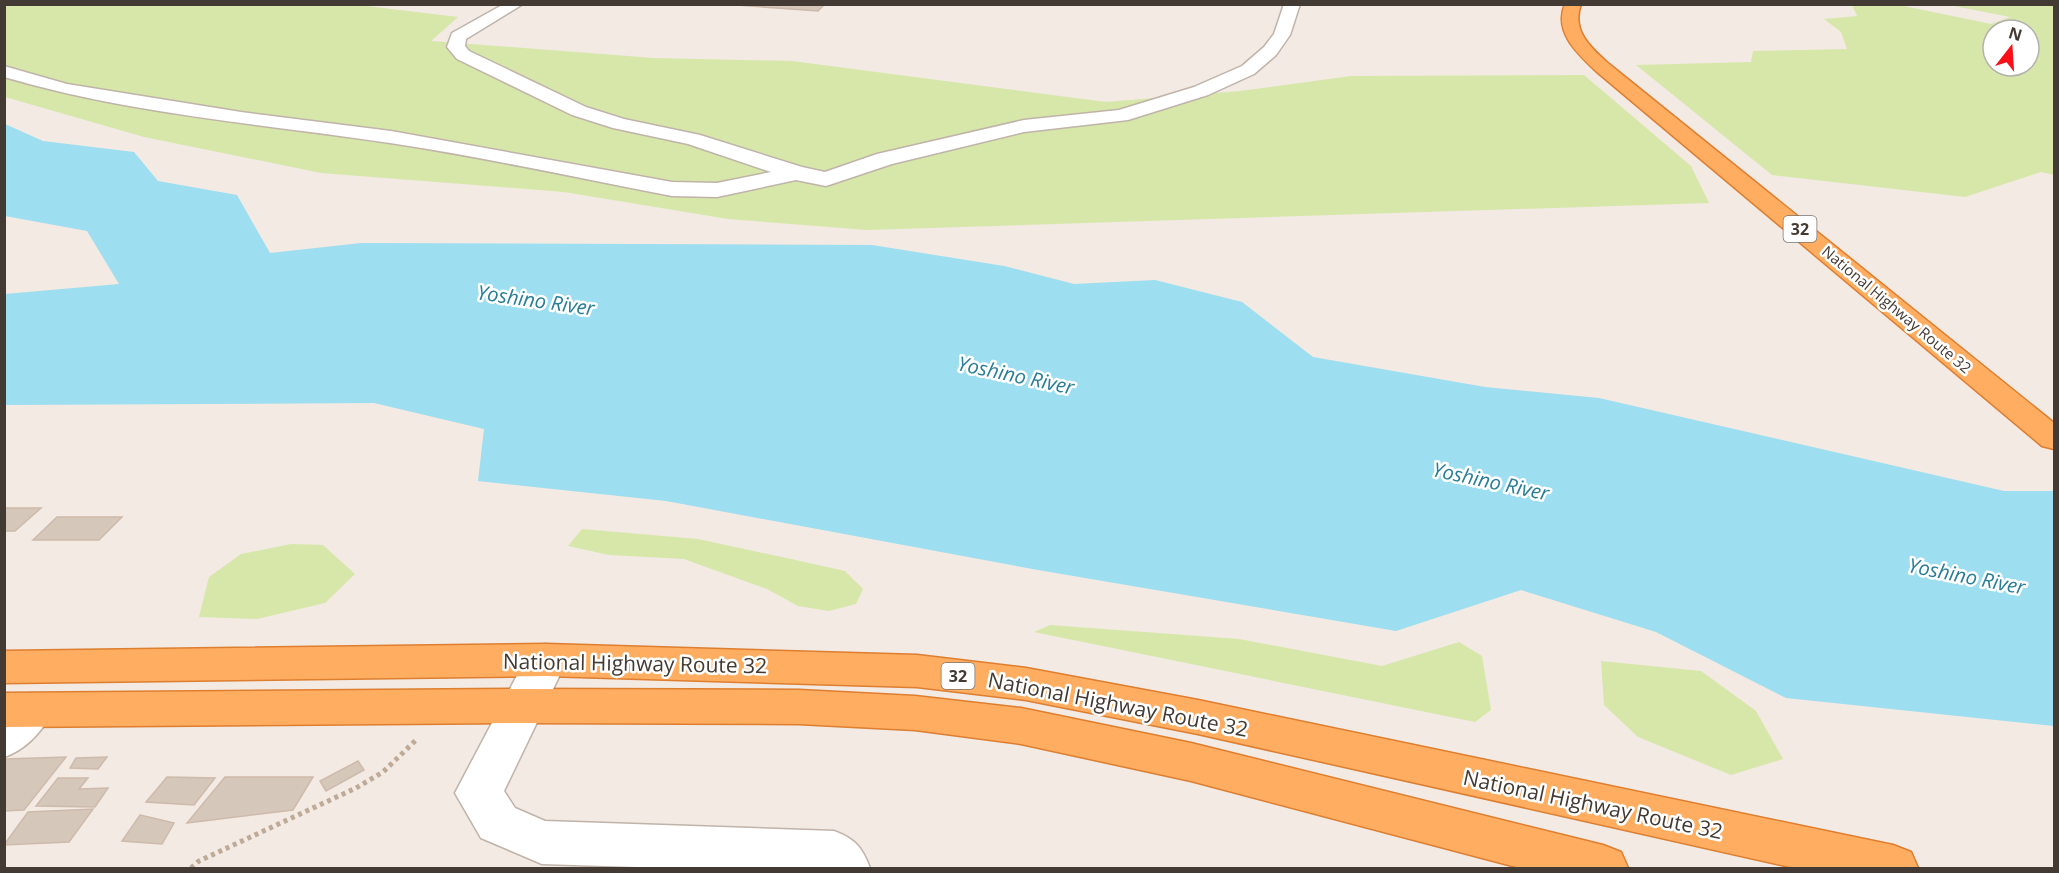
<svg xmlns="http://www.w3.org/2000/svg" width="2059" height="873" font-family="'Open Sans',sans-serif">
<rect width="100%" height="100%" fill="#f2eae3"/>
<!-- green -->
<path fill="#d7e7aa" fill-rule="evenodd" d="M5 4 358 5 458 17 431 41 654 58 792 61 1106 102 1240 91 1351 76 1584 75 1691 166 1709 203 867 230 728 219 564 192 321 173 144 137 5 97Z
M1852 5H1899L1991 24 2010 17 1949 5H2054V175L2041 172 1965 197 1772 175 1636 65 1751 62 1753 51 1847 49 1841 32 1824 19 1857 16ZM1993 30H2029V66H1993Z
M582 529 698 539 782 557 845 571 863 589 856 604 829 611 798 606 767 589 684 559 609 555 568 546Z
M291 544 323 545 355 574 325 603 257 619 199 617 209 577 241 554Z
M1050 625 1239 639 1382 666 1459 642 1482 656 1491 710 1475 722 1034 632Z
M1601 661 1701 671 1756 711 1783 759 1731 775 1638 737 1604 705Z"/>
<!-- water -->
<path fill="#9ddef0" d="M5 124 43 141 134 152 158 181 237 195 270 253 361 243 872 245 1004 266 1074 284 1155 280 1242 302 1313 357 1485 387 1599 398 2004 491H2054V726L1786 698 1656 632 1521 590 1396 631 1038 570 666 501 478 481 484 429 374 403 5 405V294L119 284 87 231 5 216Z"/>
<!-- building -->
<path fill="#d6c7bb" stroke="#cebaab" stroke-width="1.5" d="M722 4H825L818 11Z
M4 508H41L15 531H4Z
M57 517H122L99 540H33Z
M66 757 24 810 4 811V759Z
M107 757 98 769 70 768 76 758Z
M358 761 364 770 326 791 320 781Z
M167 777 215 778 194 805 146 802Z
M225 777H313L293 810 187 823Z
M58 778H88L79 789 108 788 95 807 36 806Z
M93 809 69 842 4 845 28 812Z
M140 815 174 823 162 844 122 841Z"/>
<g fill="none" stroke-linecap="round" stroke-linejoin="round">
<defs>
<path id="minor" d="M504 4H523L466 39 465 46 469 51 586 107 624 119 700 135 802 167 825 172 877 154 1024 120 1119 110 1194 87 1242 66 1264 47 1274 34 1284 4H1300L1290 35 1276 55 1254 74 1208 95 1128 120 1024 132 892 164 826 186 796 180 717 197 672 196C578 178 484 157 390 143 261 124 130 114 4 77V66L67 84 241 112 391 131 672 182 717 183 771 172 688 144 613 128 572 115 457 59 447 47 452 33Z
M546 644 561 649 567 660 504 791 515 808 545 821 834 831C855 839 862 847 870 868H668L542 864 481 838 455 793 531 649Z
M32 693 48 698 54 710C43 730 26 750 4 757V710L16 698Z"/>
<path id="highway" d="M1565 4H1581C1571 31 1591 48 1609 64L2054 423V449L2042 446 1597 72C1578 54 1553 32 1565 4Z
M546 644 917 655 1026 668 1198 700 1893 845 1911 852 1918 868H1795L1198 734 1026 700 917 687 546 676 4 683V651Z
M522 689 799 690 915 696 1021 708 1191 743 1603 845 1621 852 1628 868H1520L1191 781 1021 744 915 730 799 724 522 723 4 727V693Z"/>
</defs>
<!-- minor casing -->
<use href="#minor" stroke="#c0b3a9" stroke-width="3"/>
<!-- highway casing -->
<use href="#highway" stroke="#de7e30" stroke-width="3"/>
<!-- path -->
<path stroke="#bfa997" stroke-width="5" stroke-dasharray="4 4" stroke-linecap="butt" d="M191 868 199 861 356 788 383 772 416 740"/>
<!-- minor -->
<use href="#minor" fill="#fff" fill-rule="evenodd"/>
<!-- highway -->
<use href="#highway" fill="#ffad61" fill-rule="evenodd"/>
</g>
<g text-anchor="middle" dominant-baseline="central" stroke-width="5" stroke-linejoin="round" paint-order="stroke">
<!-- far-street labels -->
<g font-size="15" fill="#433a33" stroke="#fff">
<text transform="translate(1897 309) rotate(40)">National Highway Route 32</text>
</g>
<!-- shield labels -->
<g fill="#fff" stroke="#7b7570" stroke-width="1.5">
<rect x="1783.5" y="216" width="33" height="26" rx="4.5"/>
<rect x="941.5" y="663" width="33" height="26" rx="4.5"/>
</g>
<g font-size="16" font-weight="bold" fill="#433a33">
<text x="1800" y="229">32</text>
<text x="958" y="676">32</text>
</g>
<!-- water labels -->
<g font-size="20" font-style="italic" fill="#287d97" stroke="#fff">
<text transform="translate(536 300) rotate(8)">Yoshino River</text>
<text transform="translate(1016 375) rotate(12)">Yoshino River</text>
<text transform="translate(1491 481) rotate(12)">Yoshino River</text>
<text transform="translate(1967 576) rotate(11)">Yoshino River</text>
</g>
<!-- near-street labels -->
<g font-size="21" fill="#433a33" stroke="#fff">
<text transform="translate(635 663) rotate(1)">National Highway Route 32</text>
<text transform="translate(1118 704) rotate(11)">National Highway Route 32</text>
<text transform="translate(1593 804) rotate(12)">National Highway Route 32</text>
</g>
</g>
<!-- border -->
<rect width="2059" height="873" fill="none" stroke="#433a33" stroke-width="12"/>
<!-- north arrow -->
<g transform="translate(2011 48) rotate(17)"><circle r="28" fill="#ffffff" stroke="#b4b0ad" stroke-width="1.5"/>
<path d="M0-4.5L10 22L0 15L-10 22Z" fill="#fc0f17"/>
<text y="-9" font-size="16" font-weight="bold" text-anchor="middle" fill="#433a33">N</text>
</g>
</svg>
